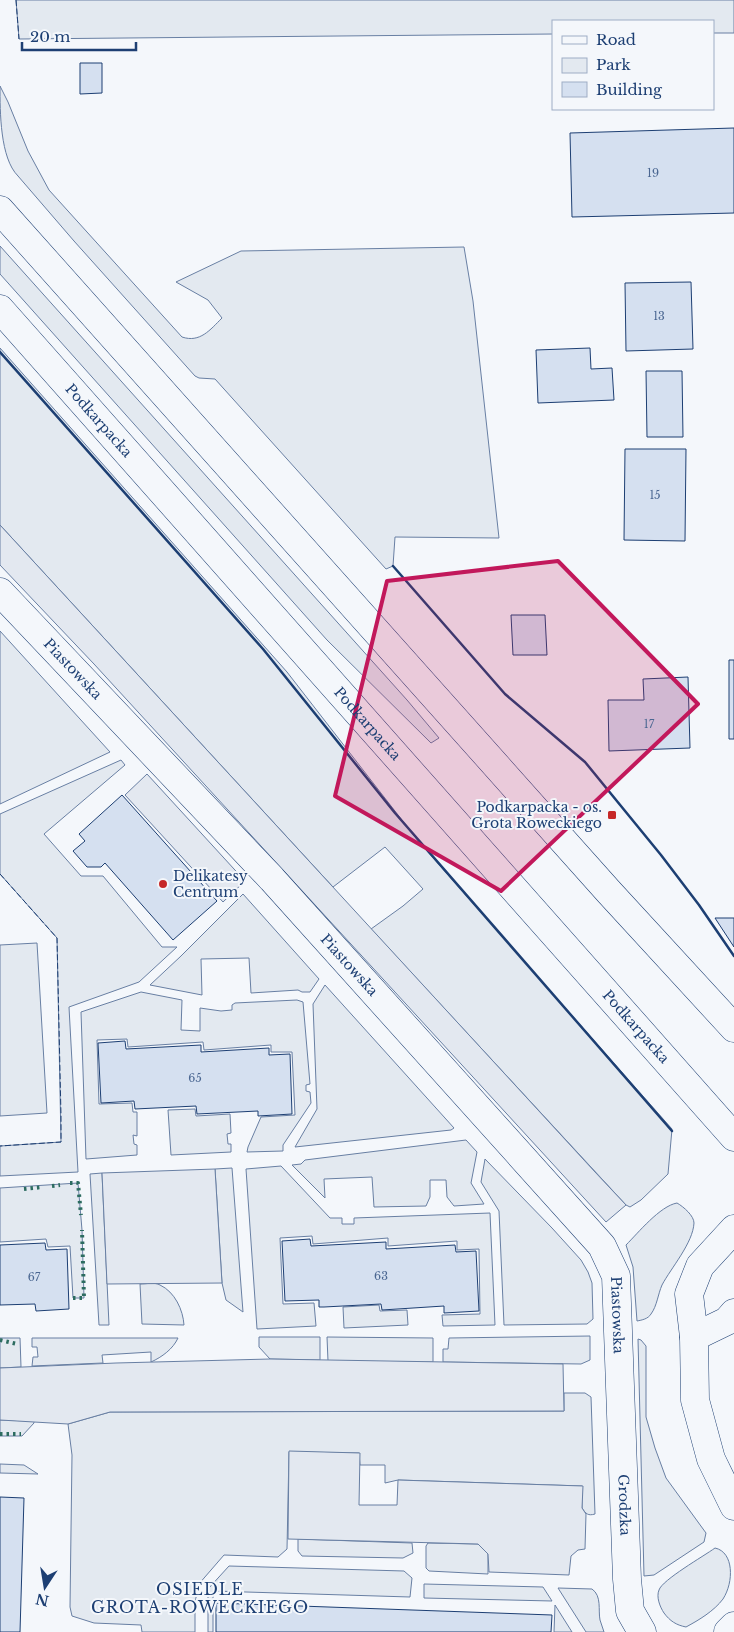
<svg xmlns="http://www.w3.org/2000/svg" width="734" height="1632" font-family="'Libre Baskerville',serif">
<rect width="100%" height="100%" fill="#f4f7fb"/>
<!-- green -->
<path fill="#e3e9f0" stroke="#687fa3" d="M16 0H734V33H713V21H553V34L19 39Z
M0 86 8 102 28 151 49 190 182 337C200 343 210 330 222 318L208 300 176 282 241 251 464 247 473 301 499 538 395 537 393 566 386 569 215 379 199 378 195 376 74 241 18 176C0 158 0 112 0 86Z
M0 246 407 700 439 738 431 743 327 640 0 274Z
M0 348 287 672 419 842 672 1129 668 1174 641 1200 630 1207 626 1205 371 929 403 906 423 889 385 847 333 887 0 525Z
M0 631 110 752 0 804Z
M121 760 125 765 44 834 81 876H103L162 947H177L139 982 69 1007 78 1172 0 1176V1146L61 1142 57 938 0 874V814Z
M243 894 319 979 310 992H302L298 990 251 993 249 958 201 959 202 995 150 985 181 956Z
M37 943 47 1113 0 1116V945Z
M325 985 454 1128 451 1130 295 1147 317 1109 313 1004Z
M141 992 182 1000 181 1030 200 1031V1008L221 1011 232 1010V1005L235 1003 297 1000 303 1002 310 1084 306 1085V1091L310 1092 311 1103 283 1145V1151L247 1152 248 1147 261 1117 295 1115 292 1052H271V1045L204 1050 203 1042 128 1047 127 1039 97 1040 99 1104 132 1103 133 1112H137V1136L133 1135 134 1144 137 1145V1155L86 1159 81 1012Z
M195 1109 196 1116 230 1114 231 1133 227 1134 228 1144H231V1152L171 1155 168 1110Z
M466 1140 477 1152 471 1183 484 1204 454 1206 447 1197 446 1180H430V1197L426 1206 374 1207 372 1177 324 1179 325 1198 292 1165 301 1164 305 1160Z
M485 1159 552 1228 581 1260 588 1272 592 1283 593 1319 587 1324 504 1325 499 1211 481 1182Z
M281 1166 330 1218H342V1224H354V1218L490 1213 495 1325 443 1326 442 1315 480 1314 479 1249 457 1250V1241L388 1246V1238L313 1244 312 1236 280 1238 283 1304 314 1303 316 1326 257 1329 246 1169Z
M232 1168 243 1312 226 1300 222 1283 215 1169Z
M102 1173 109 1325H99L90 1174Z
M78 1183 82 1230 84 1298H73L70 1246 48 1247 46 1239 0 1242V1188Z
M677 1203C684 1207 694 1216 694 1223 693 1243 671 1268 662 1285 658 1294 657 1306 651 1314 648 1319 642 1320 637 1321L633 1267 626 1245C638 1233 660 1206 677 1203Z
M140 1284C146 1284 155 1282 160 1285 175 1292 183 1310 184 1325L142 1324Z
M379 1305 380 1311 407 1310 408 1325 344 1328 343 1307Z
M590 1336V1360L581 1364 443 1362V1349H448L449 1338Z
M259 1337H320V1360L270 1359 259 1347Z
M327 1337 433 1338V1362L328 1361Z
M0 1338H20L21 1367 0 1368Z
M32 1338H178C173 1349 162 1357 151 1362V1352L102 1355 103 1363 32 1366 33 1357H38L37 1347H32Z
M638 1339 641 1340 646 1346V1417L655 1448 666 1478 706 1533 704 1542 654 1575 644 1576Z
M564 1393H585L591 1397 595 1514C588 1516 586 1514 582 1508V1486L398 1480 385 1483V1465H360L359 1453 289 1452 287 1549 278 1557 224 1555 198 1585 195 1604V1632H142L141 1625 94 1623 72 1616 70 1607 72 1455 68 1424 110 1412 564 1411Z
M0 1420 34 1421V1423L22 1436H0Z
M0 1464 24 1465 38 1474 0 1473Z
M298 1539 412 1543 413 1553 403 1558 302 1556 298 1551Z
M428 1543 478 1544 488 1554V1574L429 1571 426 1568V1546Z
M715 1548C734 1552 734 1582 723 1599 714 1611 699 1620 686 1627 676 1625 670 1621 664 1613 660 1607 656 1597 659 1590 662 1580 704 1556 715 1548Z
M229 1566 404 1571 412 1578 410 1597 213 1591V1632H208V1589Z
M424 1584 543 1587 552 1601 424 1598Z
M558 1588 592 1589C602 1596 598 1610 600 1620 601 1624 603 1628 604 1632H586Z
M555 1605 572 1632H554Z"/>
<!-- parking -->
<path fill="#e3e8f0" stroke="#687fa3" d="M0 525 595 1172 626 1205 606 1222 94 664 0 565Z
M147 774 245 881 223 902 125 795Z
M215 1169 222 1283 107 1284 102 1173Z
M270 1359 563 1364 564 1411 110 1412 68 1424 0 1420V1368L116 1363Z
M289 1451 360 1453 359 1505H397L398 1480 583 1486 582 1508 586 1514 585 1549 578 1550 571 1556 569 1575 489 1572 488 1554 478 1544 288 1539Z"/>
<!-- building -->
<path fill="#d5e0f0" stroke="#1d3f73" d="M80 63H102V93L80 94Z
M734 128V213L572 217 570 133Z
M691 282 693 349 626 351 625 283Z
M590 348 591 369 612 368 614 400 538 403 536 350Z
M646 371H682L683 437H647Z
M625 449H686L685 541 624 540Z
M511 615H545L547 655H513Z
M729 660H734V739H729Z
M688 677 690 748 609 751 608 700H644L643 679Z
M122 795 217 901 173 940 105 863 101 867H87L73 851 85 841 79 834Z
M715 918H734V947Z
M125 1041 126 1049 201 1045V1052L269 1048V1055L290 1054 292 1114 258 1116V1111L197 1114 196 1106 135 1109 134 1101 101 1103 98 1043Z
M310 1239 311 1246 386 1242V1249L455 1245 456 1252 476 1251 479 1311 444 1313V1306L382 1310 381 1304 324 1307H319V1300L285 1301 282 1241Z
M45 1243 46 1250 67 1249 69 1309 36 1311 35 1304 0 1305V1245Z
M0 1497 24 1498 20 1632H0Z
M216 1603 552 1615 551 1632H216Z"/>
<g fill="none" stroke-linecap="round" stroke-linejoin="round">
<defs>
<g id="minor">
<path id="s1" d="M0 592 272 879 602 1246 616 1276 627 1579 630 1611 642 1632"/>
<path d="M734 1229 700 1266 689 1294 694 1337 695 1400 711 1459 734 1506"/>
<path d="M694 1337 727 1321 734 1313"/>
<path d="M728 1632 734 1626"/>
</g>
<g id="major">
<path d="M0 210 609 892 734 1028"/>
<path id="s2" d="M0 309 734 1137"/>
</g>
</defs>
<!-- minor casing -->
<use href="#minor" stroke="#1d3f73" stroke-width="29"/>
<!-- major casing -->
<use href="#major" stroke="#1d3f73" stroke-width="29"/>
<!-- minor -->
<use href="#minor" stroke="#f4f7fb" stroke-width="28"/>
<!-- major -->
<use href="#major" stroke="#f4f7fb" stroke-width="28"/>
<!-- hedge -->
<path stroke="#2c6c60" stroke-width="4" stroke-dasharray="2.5 4" stroke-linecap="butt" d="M70 1183H78L81 1215
M52 1186 60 1185
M24 1189 43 1187
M73 1298H84L82 1230
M0 1340 17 1344
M0 1434H21"/>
<!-- fence -->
<path stroke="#1d3f73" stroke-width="1" stroke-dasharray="6 2.5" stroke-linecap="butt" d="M16 0 19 39
M0 874 57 938 61 1116V1142L0 1146"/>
<!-- wall -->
<path stroke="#1d3f73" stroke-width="2.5" d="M0 352 263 649 395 813 672 1131
M393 566 505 694 585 762 661 855 699 905 734 956"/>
</g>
<!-- marked area -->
<path fill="#c2185b" fill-opacity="0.2" stroke="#c2185b" stroke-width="4" stroke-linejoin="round" d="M558 561 698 704 501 891 335 796 387 581Z"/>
<!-- markers -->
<g fill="#c62828" stroke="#f4f7fb" stroke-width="2">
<rect x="607" y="810" width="10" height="10" rx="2.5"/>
<circle cx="163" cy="884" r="5"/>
</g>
<g text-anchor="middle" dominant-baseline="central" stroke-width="4" stroke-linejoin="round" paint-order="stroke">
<!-- number labels -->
<g font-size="11" fill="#4b6792">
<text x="653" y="173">19</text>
<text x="659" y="316">13</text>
<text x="655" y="495">15</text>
<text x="649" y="724">17</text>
<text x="195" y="1078">65</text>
<text x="381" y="1276">63</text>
<text x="34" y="1277">67</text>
</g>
<!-- street labels -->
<g font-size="14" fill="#1d3f73" stroke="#f4f7fb">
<text stroke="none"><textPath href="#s2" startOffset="149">Podkarpacka</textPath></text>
<text stroke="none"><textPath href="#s1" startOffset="106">Piastowska</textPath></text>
<text stroke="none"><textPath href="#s2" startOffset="554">Podkarpacka</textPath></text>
<text stroke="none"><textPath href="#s1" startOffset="511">Piastowska</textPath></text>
<text stroke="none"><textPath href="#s2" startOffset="959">Podkarpacka</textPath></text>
<text stroke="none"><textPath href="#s1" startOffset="961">Piastowska</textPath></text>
<text stroke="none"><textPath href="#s1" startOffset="1151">Grodzka</textPath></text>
</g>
<!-- poi labels -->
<g font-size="14" fill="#1d3f73" stroke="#f4f7fb" text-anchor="end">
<text x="602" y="807">Podkarpacka - os.<tspan x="602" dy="16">Grota Roweckiego</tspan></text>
<text x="173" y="876" text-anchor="start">Delikatesy<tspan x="173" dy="16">Centrum</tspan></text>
</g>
<!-- quarter labels -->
<g font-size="16" letter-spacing="1" fill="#1d3f73" stroke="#f4f7fb">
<text x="200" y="1589">OSIEDLE<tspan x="200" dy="18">GROTA-ROWECKIEGO</tspan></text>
</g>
</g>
<!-- legend -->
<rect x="552" y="20" width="162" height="90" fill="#f4f7fb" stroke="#9eadc5"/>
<rect x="562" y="36" width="25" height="8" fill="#f4f7fb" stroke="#9eadc5"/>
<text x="596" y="45" font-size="15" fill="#1d3f73">Road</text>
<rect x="562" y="58" width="25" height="15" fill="#e3e9f0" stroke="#9eadc5"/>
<text x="596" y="70" font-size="15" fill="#1d3f73">Park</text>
<rect x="562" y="82" width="25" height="15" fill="#d5e0f0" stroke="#9eadc5"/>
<text x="596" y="95" font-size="15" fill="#1d3f73">Building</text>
<!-- north arrow -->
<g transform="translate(45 1587) rotate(192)" stroke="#f4f7fb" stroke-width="4" paint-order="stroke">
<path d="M0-4L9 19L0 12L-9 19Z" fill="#1d3f73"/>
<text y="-8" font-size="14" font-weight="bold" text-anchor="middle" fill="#1d3f73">N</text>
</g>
<!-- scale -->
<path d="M22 42v8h114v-8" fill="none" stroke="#1d3f73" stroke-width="2.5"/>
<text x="30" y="42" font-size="15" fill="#1d3f73" stroke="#f4f7fb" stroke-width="4" paint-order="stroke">20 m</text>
</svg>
